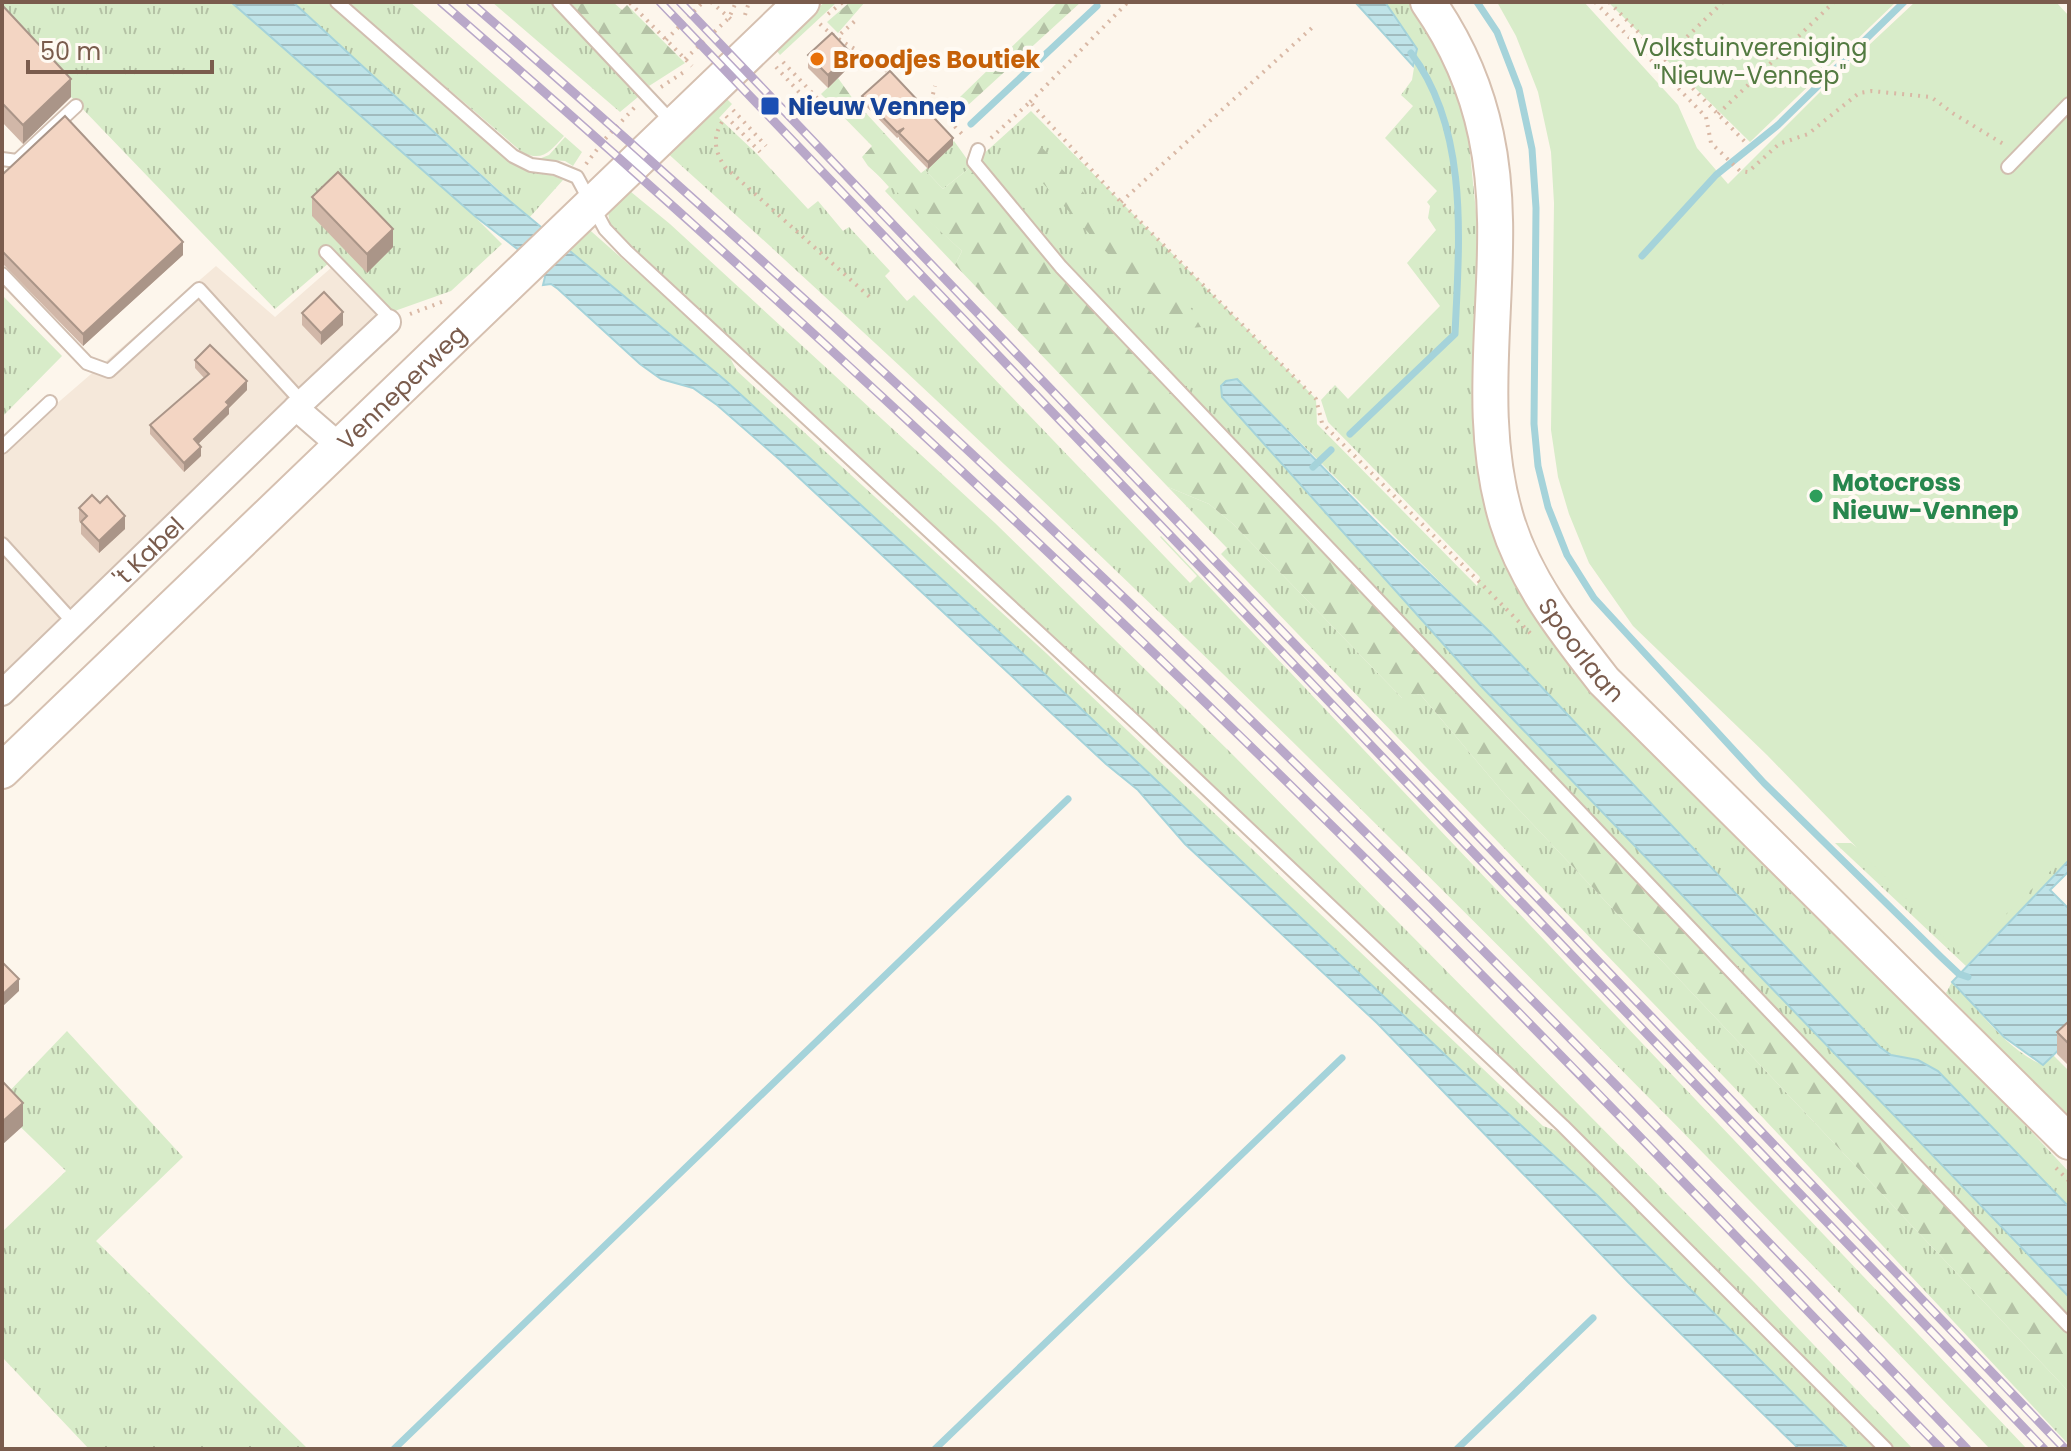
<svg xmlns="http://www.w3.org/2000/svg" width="2071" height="1451" font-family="Poppins,sans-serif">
<defs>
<pattern id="grass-tufts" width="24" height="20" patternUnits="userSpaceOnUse" patternTransform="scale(2)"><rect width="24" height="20" fill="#d8ecc9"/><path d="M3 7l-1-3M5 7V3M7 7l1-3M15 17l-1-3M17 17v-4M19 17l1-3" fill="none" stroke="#b4c2a5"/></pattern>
<pattern id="forest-firs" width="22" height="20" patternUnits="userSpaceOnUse" patternTransform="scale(2)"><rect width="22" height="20" fill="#d8ecc9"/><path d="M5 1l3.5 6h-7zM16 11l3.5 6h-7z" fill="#b4c2a5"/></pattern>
<pattern id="water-rules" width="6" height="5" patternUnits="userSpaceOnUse" patternTransform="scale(2)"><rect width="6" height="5" fill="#bfe3e8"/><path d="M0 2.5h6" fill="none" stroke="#a0bbbe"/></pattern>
</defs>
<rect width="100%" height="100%" fill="#fdf6ec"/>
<!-- residential -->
<path fill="#f5e8da" d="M216 266 275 317 332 267 382 313 2 680V559L7 554 2 550V451Z"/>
<!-- grass -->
<path fill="url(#grass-tufts)" d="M2 2H250L327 69 502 244 451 291 389 313 330 262 275 309 2 25Z
M293 2H328L511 163C528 172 546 171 563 180L529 218Z
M347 2H410L564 136C551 150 544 162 523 153Z
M492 2H553C572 22 631 74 638 97L620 112Z
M1385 2H1409L1437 43 1465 104 1513 575 2069 1172V1207L1938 1071 1918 1060 1891 1055 1880 1047 1490 632 1237 379 1222 397 1481 686 2069 1297V1318L1064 264 979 158 1031 111 1316 399 1317 424 1477 586 1480 577 1328 422 1321 400 1335 385 1348 399 1440 306 1407 263 1436 230 1428 218 1430 206 1427 202 1437 191 1385 138 1413 106 1401 95 1412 80 1417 49Z
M722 94 732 104 719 118 757 154 808 209 818 201 843 231 849 227 890 271 885 276 907 301 914 295 1190 583 1197 576 1160 537 1161 536 2027 1449H1990C1561 1002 1124 564 664 150Z
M565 137 582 152 573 166 565 161 539 159 549 155Z
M954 141 972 166 943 189 925 170Z
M869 165 962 251 955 265 885 191 889 187Z
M625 187 670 224 995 523 1230 752 1754 1282 1913 1449H1896L1568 1121 1147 723 631 246 610 225 608 212Z
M584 225 726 350 737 371 1046 653 1543 1126 1557 1131 1697 1268 1875 1449H1848L1598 1196 566 248Z
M2 295 62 356 2 417Z
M1168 487 1209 504 1233 524 1402 698 1420 694 1507 797 2069 1392V1445L1751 1105 1221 554 1227 548Z
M2069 800V860L1966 966 1835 843H1851L1952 917Z
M1952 982C1979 1009 2006 1050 2043 1065L2053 1055 2069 1071V1119L1946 993Z
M67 1031 183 1157 96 1241 308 1449H89L2 1357V1232L66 1171 2 1109V1099Z"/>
<!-- forest -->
<path fill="url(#forest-firs)" d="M566 2H613L622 10 627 5 685 63 649 86Z
M850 2H865L838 33 827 22Z
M1058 2H1081L966 107 959 98Z
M838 78 853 99 921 173 925 170 943 189 972 166 1016 224 2069 1335V1392L1507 797 1420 694 1403 699 1233 524 1209 504 1168 487 955 265 962 251 868 166 862 157 872 146 821 94Z
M1036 141 1192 310 1215 326 1177 329 1016 154Z"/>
<!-- garden -->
<path fill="#d8ecc9" d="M825 2H837L780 55 772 45Z
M1497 2H1584L1678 105 1697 148 1728 184 1837 75 1915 2H2056L2069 16V853L1965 954 1958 952 1767 755 1633 626 1589 563 1569 514 1558 477 1551 430 1554 203 1551 152 1538 92 1516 36Z
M1608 2H1896L1750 142Z"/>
<!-- water -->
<path fill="url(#water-rules)" stroke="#a5d3da" stroke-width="2" d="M231 2H293L499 192 726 381 1034 664 1462 1071 1598 1196 1848 1449H1799L1628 1282 1377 1023 1185 844 1138 790 1106 764 780 460 717 405 693 388 661 379 640 364 558 289 551 284 543 285 545 277 538 265 476 217Z
M1355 2H1385L1417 49 1413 66Z
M1237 379 1377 523 1490 632 1880 1047 1891 1055 1918 1060 1938 1071 2069 1207V1297L1481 686 1222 397 1221 386 1226 381Z
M2069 860V871L2050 890 2069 909V1040L2043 1065 2004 1037 1952 982Z"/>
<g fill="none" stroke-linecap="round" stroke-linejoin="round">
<!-- stream -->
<path stroke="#a5d3da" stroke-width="7" d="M1477 2 1497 32 1519 89 1532 149 1536 208 1534 424 1538 466 1548 507 1567 555 1594 598 1764 783 1941 957 1959 974 1968 977
M971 124 1097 6
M1642 256 1716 175 1778 125 1904 2
M1350 434 1455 334C1459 244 1470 131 1411 53
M1313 467 1331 450
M394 1449 1068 799
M935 1449 1342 1058
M1457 1449 1593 1318"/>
<defs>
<path id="lane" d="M337 2 513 156 531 165 555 168 577 177 605 229 626 251 1143 729 1563 1126 1886 1449
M559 2 672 122
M978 150 974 162 1061 267 2069 1326
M2 159 17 161 76 106
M2008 167 2069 104
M326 252 385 313 388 322
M2 274 87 363 109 371 199 289 302 402
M2 447 50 402
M2 544 74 623"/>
<g id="street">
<path d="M296 408 341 447"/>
<path id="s1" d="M2 693 296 408 388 322"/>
</g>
<g id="secondary">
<path id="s2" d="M1428 2C1456 42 1476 87 1486 135 1513 260 1468 394 1507 521 1526 582 1565 631 1604 681L2069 1142"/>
<path id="s3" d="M2 771 802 2"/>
</g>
</defs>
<!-- lane casing -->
<use href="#lane" stroke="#d1beb0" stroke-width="16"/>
<!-- street casing -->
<use href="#street" stroke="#d1beb0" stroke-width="28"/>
<!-- secondary casing -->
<use href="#secondary" stroke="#d6c0b0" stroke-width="38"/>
<!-- path -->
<path stroke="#d9b8a5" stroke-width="4" stroke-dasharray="2 6" stroke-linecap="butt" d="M711 2 733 21
M1595 2 1706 117 1711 143 1740 171 1748 172 1779 144 1808 134 1859 93 1872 91 1931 97 1954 114 2005 145
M1609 2 1747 144
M630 3 692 66
M828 14 843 2
M745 15 749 2
M820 24C841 45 870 54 891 75
M835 39 856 20
M666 40 703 2
M685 59 729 18 736 2
M1664 59 1723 2
M783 62 817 98
M776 67 809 103
M661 87 684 72
M917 101 931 102 965 137
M931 102 935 86
M1030 102 1128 2
M733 110 766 146
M1718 114 1834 2
M726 116 760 152
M722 122C712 138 715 152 725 167L872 299
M991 138 1030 102 1121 202 1316 399 1322 423 1531 634
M586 164 605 139 635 107
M1121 202 1315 25
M410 314 447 300
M2056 1168 2069 1181"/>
<!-- lane -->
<use href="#lane" stroke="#fff" stroke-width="12"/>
<!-- street -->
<use href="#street" stroke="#fff" stroke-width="24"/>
<!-- secondary -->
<use href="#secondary" stroke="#fff" stroke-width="34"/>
<defs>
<path id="rail" d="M441 2C776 292 1100 595 1415 908 1593 1085 1766 1269 1941 1449
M470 2C728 226 980 457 1225 695 1479 941 1723 1194 1967 1449
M660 2 2044 1449
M680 2 2065 1449"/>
</defs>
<!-- rail casing -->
<use href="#rail" stroke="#b9a8c9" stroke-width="9"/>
<!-- rail -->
<use href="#rail" stroke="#fffaf3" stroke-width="6" stroke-dasharray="18" stroke-linecap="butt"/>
</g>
<!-- wall -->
<path fill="#d1b7a8" d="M2 5 71 97 23 144 2 122Z
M808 55 851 65 828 88 808 68Z
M862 96 953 145 928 169 899 139V137L897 138 862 102Z
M2 175 183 255 83 346 2 263Z
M312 197 393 247 367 273 312 216Z
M302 313 343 325 321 345 302 325Z
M195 360 247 390 229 408V414L198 444 201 456 184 472 150 434V425L204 378 195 368Z
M79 508 125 529 99 553 81 534V523L79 521Z
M2069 1021V1066L2057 1054V1032Z"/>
<!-- shaded-wall -->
<path fill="#aa9588" d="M851 53V65L828 88V75Z
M71 79V97L23 144V125Z
M953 138V145L928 169V162Z
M393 229V247L367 273V254Z
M183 242V255L83 346V334Z
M343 312V325L321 345V333Z
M247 381V390L229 408V414L194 448V439L226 402Z
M201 447V456L184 472V463Z
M125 516V529L99 553V541Z
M19 979V991L2 1007V995Z
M23 1103V1126L2 1145V1122Z"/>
<!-- building -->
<path fill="#f3d5c3" stroke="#aa9588" stroke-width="2" d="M2 5 71 79 23 125 2 103Z
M832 33 851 53 828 75 808 55Z
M890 71 953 138 928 162 899 133 904 128 897 132 862 96Z
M65 116 183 242 83 334 2 251V175Z
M338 172 393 229 367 254 312 197Z
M324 292 343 312 321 333 302 313Z
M210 345 247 381 226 402 229 405 194 439 201 447 184 463 150 425 209 374 195 360Z
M92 495 100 503 107 496 125 516 99 541 81 522 87 516 79 508Z
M2 962 19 979 2 995Z
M2069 1021V1044L2057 1032Z
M2 1081 23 1103 2 1122Z"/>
<!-- markers -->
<circle fill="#e8710a" stroke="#fffaf3" stroke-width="3" cx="817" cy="59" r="8"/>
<rect fill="#1a4fb4" stroke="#fffaf3" stroke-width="3" x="760" y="96" width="20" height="20" rx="4"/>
<circle fill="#2e9e5b" stroke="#fffaf3" stroke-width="3" cx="1816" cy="496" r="8"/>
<g text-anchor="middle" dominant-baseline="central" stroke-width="8" stroke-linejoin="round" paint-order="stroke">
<!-- park labels -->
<g font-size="24" fill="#537a41" stroke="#fffaf3">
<text x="1750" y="47">Volkstuinvereniging<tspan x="1750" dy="28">"Nieuw-Vennep"</tspan></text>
</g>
<!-- food labels -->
<g font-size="24" font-weight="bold" fill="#c56008" stroke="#fffaf3" text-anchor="start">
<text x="833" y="59">Broodjes Boutiek</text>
</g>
<!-- transit labels -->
<g font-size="24" font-weight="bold" fill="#164399" stroke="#fffaf3" text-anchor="start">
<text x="788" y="106">Nieuw Vennep</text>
</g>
<!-- street labels -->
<g font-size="24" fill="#7a5c4d" stroke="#fffaf3">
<text stroke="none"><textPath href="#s3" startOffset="554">Venneperweg</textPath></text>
<text stroke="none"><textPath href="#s1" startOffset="204">'t Kabel</textPath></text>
<text stroke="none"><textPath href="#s2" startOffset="684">Spoorlaan</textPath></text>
</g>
<!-- leisure labels -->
<g font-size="24" font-weight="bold" fill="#27864d" stroke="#fffaf3" text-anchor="start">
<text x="1832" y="482">Motocross<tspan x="1832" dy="28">Nieuw-Vennep</tspan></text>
</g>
</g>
<!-- border -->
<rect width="2071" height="1451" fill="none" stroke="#7a5c4d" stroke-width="8"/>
<!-- scale -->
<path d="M28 60v12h184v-12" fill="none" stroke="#7a5c4d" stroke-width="4"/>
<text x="40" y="60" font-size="24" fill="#7a5c4d" stroke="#fffaf3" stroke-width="6" paint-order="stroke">50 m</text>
</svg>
